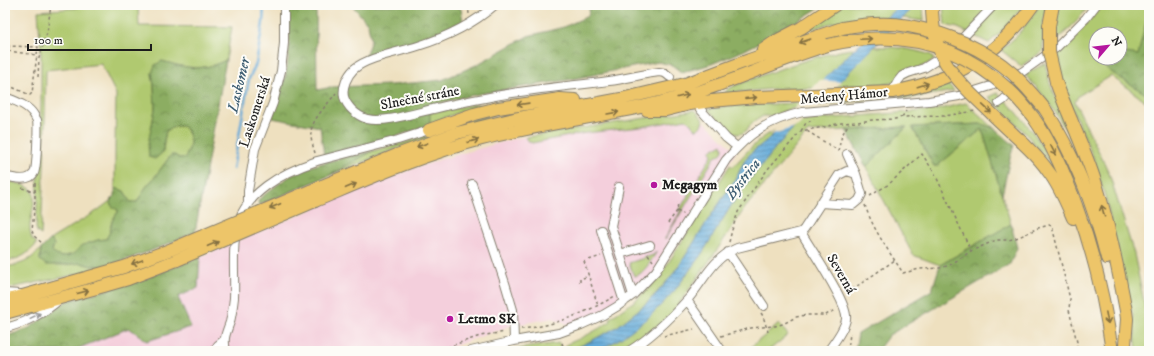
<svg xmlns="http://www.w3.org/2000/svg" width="1154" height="356" font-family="'IM FELL DW Pica',serif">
<defs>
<pattern id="forest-crowns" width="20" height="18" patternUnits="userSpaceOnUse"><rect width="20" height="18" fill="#8cad62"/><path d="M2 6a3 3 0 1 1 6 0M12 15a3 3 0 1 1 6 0" fill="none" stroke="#728c50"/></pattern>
<pattern id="water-rules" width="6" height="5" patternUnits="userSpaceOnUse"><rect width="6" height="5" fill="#63aad9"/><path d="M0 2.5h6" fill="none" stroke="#518aaf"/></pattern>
</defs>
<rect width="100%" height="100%" fill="#fdfcf7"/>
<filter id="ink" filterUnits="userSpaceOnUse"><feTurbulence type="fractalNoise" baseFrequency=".025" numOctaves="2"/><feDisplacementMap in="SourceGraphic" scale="8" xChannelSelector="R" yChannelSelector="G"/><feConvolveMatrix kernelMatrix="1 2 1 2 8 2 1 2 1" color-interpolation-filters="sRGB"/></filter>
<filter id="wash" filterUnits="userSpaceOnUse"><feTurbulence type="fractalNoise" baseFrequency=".012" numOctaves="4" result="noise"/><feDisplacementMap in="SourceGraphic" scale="16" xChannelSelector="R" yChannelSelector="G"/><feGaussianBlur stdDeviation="0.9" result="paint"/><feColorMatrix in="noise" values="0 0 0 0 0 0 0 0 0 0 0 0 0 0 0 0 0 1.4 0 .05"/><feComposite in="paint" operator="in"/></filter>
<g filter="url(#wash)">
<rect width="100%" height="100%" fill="#eee0bf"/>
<!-- built -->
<path fill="#f4cfdc" d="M695 110 702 119 736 152 657 276 577 328 553 318 510 326 441 351H73L74 350 129 328 191 327 178 297 198 288 200 257 382 180 442 159 513 139Z"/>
<!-- green -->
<path fill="#b0c96f" stroke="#667246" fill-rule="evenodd" d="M77 5H138L139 26 232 27 226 60C202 72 186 68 162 61L152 73 154 86 155 109 152 126 163 152 164 141 166 131 175 126H183C193 138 191 145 185 158H179L171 155 154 178 146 187 137 202H130L124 191 115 188V147L116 94 101 64 46 70 44 167 41 235 38 233 36 229 41 108V53L38 11 77 8Z
M843 5H899L887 17C858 16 832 22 805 31Z
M916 5H923L924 21 903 18Z
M943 5H1024L1003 30 989 43 958 28 945 25Z
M1040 5H1046L1043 26V51L1021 66 1001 50 1018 35Z
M1058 5H1090L1076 22 1054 43V26Z
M1103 5H1149V104L1111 76 1078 96 1075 102 1109 173 1134 254 1149 326V351H1137L1133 316 1106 200 1095 162 1064 89 1055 55 1067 45ZM1096 34H1120V58H1096Z
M874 47C893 46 912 49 931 55L934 60 894 82 887 84 834 86Z
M856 48 816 88 772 89 727 93 725 92 727 90 736 85C775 71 814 55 856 48Z
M1045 63 1050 84 1088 176C1071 138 1055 105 1025 75Z
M948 84 954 91 911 98 848 102 803 107 789 109 772 116H763L752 123 747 130 743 133 738 134 732 133 725 128 708 109 729 106 890 99 936 88Z
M998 93C1021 115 1042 140 1054 170 1036 142 1012 119 989 97Z
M966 103 994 128 981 124 912 127 934 166H937L982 129 1011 224 940 265 913 255 866 167 906 127 808 132 745 208 715 253 673 312 646 337 624 351H598L621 338 675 290 703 252 732 204 749 180 768 158 775 148 799 122 821 119 935 110Z
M476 104 480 105 435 121 430 125 429 113Z
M695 110C702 118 707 121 697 130L686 119 641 127 585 133 532 143 526 139 527 137Z
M496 114 398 148 328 176 373 151 410 141 470 120Z
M779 128 763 144 751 153 745 160 735 180 708 220 681 263 670 278 647 303 617 327 591 341 570 351H501L559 343 562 349 565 348 567 344C583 338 597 330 611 321L610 318 636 300 650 287 667 265 730 165 733 167C748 150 759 138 779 128Z
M722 144C725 151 721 155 715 157L665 239 680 212V209L712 155 710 151Z
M5 180C12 182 30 185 33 192 37 202 29 219 30 230 30 232 31 236 32 239L36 242V245C25 256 21 258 5 262Z
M110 201 111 205 118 209V212L113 219 111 225 110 232 106 239 98 240 83 245 73 254 62 257 56 256 52 251 54 245 51 239 97 211Z
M41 249 40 260 64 265 81 263 91 266 105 267 74 275 5 289V267C23 264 28 262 41 249Z
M657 251C652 259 643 276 634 276L629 263 653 255Z
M779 324 788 335 768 351H756L752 346Z"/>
<!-- forest -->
<path fill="url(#forest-crowns)" stroke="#54643f" d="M288 5H316L317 90 332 87 391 85 442 80 476 65 528 36 564 27 588 16 590 5H823C787 28 752 49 711 64 702 67 691 70 681 72L672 65 658 62 567 80 478 94 430 105V125L397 136 324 155 320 127 272 118C278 101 284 85 287 67 291 48 289 24 288 5Z
M352 5H455L461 9 463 22 430 37 365 57 371 40 368 24Z
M1149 9V96L1111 72 1098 60 1097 58H1120V52L1138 55Z
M226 60 195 232 153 250 105 267 91 266 81 263 64 265H46L40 260 41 249 51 239 54 245 52 251 56 255 62 257 73 254 83 245 98 240 106 239 110 232 111 225 113 219 118 212V210C113 208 111 206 110 201L115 196V188L124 191 130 202H137L146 187 154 178 171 155H175L179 158H185C191 145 193 138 183 126H175L166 131 164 141 163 152 155 159 149 157 148 144 155 109 154 86 152 73 155 65 162 61C186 68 202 72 226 60Z
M981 124 994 128 1014 145 1010 158 1002 195 982 129 937 166H934L912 127Z
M907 127 866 167 846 130Z
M373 151 328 176 259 205 258 202 259 199C272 189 285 178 300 171 323 161 349 157 373 151Z
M1011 224 1017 248 1010 264 889 335 877 351H855L858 334 932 290 940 265Z
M200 257 198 288 178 297 191 327 147 341 129 328 74 350 73 351H5V337L29 328 67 301 143 279Z"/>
<!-- water -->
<path fill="url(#water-rules)" stroke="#40637a" d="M899 5H916L799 122 775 148 768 158 749 180 732 204 703 252 675 290 662 304 648 318 621 338 598 351H570L591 341 617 327 647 303 657 293 670 278 681 263 708 220 735 180 745 160 751 153 772 136 825 78Z"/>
<!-- pier -->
<path fill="#eee0bf" d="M820 80 841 82 798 126 770 135Z"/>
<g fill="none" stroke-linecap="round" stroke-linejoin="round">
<!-- stream -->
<path stroke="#63aad9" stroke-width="2.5" d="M233 169 249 79 256 64 263 23 264 5"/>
</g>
</g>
<g filter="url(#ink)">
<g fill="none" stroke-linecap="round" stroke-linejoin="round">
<defs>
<path id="minor" d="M495 5C472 25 447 37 418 46 400 52 367 57 354 69 347 76 342 87 344 97 347 107 357 116 367 119 386 123 415 113 433 109 453 104 474 100 495 96 532 89 571 86 609 81 626 79 642 74 659 72L665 73 670 77
M892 92 898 81 902 76 908 73 924 68 943 56 954 47 994 5
M5 97C15 101 28 105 34 115 34 115 36 119 37 120 38 126 37 168 34 173 34 174 30 177 30 177 23 181 12 178 5 176
M999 103C1006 99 1009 95 1011 87
M700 109 726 138 737 147
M847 154 856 174
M472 184 505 283 513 310 514 341
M619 187 611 226 620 254
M248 202V191L255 149 273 103 281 71 284 43V5
M601 230 624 302
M801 232C810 248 849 304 846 319 845 328 834 343 828 351
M728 252 764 306
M5 293 20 294
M633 295 620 254 650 245
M687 300 722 351
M5 328C24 324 46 312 60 299
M214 351 218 345 224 340
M226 351C223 337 226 334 230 322 232 314 233 306 234 298 235 275 232 253 236 231 242 193 284 172 317 161L398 140 429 130
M471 351 514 341 559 333 581 325 603 315 618 306 633 295 656 271 726 160C749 133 768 120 803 112L929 101 959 96 991 86 1022 72 1056 48 1086 18 1096 5
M629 351C652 337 671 318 689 298 704 280 713 258 737 248L801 232 804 229 839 175 847 171 856 174 862 194 859 200 853 205 820 203"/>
<path id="highway" d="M1049 26 1053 5
M763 50 776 41 801 28 835 5
M1056 82C1068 115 1084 147 1095 181 1109 223 1118 268 1126 311L1127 319 1125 345
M1045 109C1074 154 1094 206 1107 258
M647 110H666L690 104 712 101 756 97 892 92C953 81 997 57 1033 5
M1033 117C1053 145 1066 176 1077 208 1094 254 1105 302 1112 351
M429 130 474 114 498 108 560 99 575 100
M1023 143C1032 152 1041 160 1048 171 1059 185 1066 202 1073 218
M310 191 397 155 457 133 514 119 621 99 685 84 749 60 842 28
M315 201C370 178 424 154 482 139 550 121 621 115 688 95 736 81 780 59 828 45
M5 301 124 267 172 249
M5 313 104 286 128 279 177 260"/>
</defs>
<!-- minor casing -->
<use href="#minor" stroke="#857e6e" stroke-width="10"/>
<!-- highway casing -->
<use href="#highway" stroke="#857e6e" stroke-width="14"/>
<!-- path -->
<path stroke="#857e6e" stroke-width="1.5" stroke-dasharray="3 3" stroke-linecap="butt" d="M468 5 469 14
M5 50 8 51 9 46 38 47 32 93 30 95 5 84
M8 51 37 55
M38 77 39 58 42 50 43 43 47 33 51 5
M902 117 906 111
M801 131 806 123 814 119
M807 131 839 151
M838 151 842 135 849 123
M315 153C313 146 310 138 311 131 313 118 328 104 336 93
M35 183V200L32 231 34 236 43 244
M22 188 35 192
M870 196 889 184 922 154 934 172 971 251
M865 205C873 230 889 251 903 273L920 269 940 268 950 265 971 251 996 240H1009L1019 237 1038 228 1049 225 1052 226 1070 299 1069 310 1077 342V351
M677 211 683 214
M668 223 677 211 678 202
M729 242 732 230 738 212 767 170 801 131 824 127 841 123 858 122 872 120 895 119 902 117 945 116 975 111
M648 254 653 261
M589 260 601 256
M584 261 598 306
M580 282V279L589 276
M847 293 895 260
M761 313 763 316 768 332
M521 329C554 326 586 313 615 296
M664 336 694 329
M721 336 751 328 775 326 783 324 796 317 806 315H826L836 309
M562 343 564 351
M436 351 480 336 505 332
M848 351 850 333"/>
<!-- minor -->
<use href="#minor" stroke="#fff" stroke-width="8"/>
<!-- highway -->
<use href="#highway" stroke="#edc569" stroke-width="12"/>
<defs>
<path id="highway-bridge" d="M932 5C932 54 950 75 985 107 997 119 1010 131 1023 143
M1049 26V52L1056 82
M842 28C864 24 887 22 909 26 946 33 983 48 1012 73 1024 84 1034 96 1045 109
M828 45C895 29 957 42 1009 90 1018 98 1026 108 1033 117
M172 249 310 191
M177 260 315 201"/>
</defs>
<!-- highway-bridge casing -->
<use href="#highway-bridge" stroke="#857e6e" stroke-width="14" stroke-linecap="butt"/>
<!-- highway-bridge -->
<use href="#highway-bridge" stroke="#edc569" stroke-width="12"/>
</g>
<!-- one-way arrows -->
<defs><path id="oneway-shaft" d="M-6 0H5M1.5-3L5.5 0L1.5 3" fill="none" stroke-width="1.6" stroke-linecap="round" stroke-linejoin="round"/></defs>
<g stroke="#847042">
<use href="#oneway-shaft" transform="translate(866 39) rotate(-3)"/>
<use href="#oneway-shaft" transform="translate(805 41) rotate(161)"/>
<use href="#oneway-shaft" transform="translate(923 85) rotate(-17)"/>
<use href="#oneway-shaft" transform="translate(683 96) rotate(-15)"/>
<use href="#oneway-shaft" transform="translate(751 98) rotate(-5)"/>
<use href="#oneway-shaft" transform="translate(523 104) rotate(172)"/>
<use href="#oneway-shaft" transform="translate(987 109) rotate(43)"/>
<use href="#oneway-shaft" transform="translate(613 113) rotate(-10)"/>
<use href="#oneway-shaft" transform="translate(473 141) rotate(-15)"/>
<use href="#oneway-shaft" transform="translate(422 145) rotate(160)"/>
<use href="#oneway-shaft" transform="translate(1053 150) rotate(63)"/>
<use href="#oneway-shaft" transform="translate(351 186) rotate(-23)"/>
<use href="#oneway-shaft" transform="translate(275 206) rotate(157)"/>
<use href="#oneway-shaft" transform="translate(1103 211) rotate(-105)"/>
<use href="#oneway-shaft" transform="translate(213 244) rotate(-23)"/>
<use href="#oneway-shaft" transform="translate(137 262) rotate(160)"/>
<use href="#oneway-shaft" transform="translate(83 292) rotate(-15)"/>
<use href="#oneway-shaft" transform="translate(1107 318) rotate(79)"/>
</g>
<use stroke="#999" href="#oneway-shaft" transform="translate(35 316) rotate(-26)"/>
</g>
<!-- markers -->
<g fill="#b5179e" stroke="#fdfcf7" stroke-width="1.5">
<circle cx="654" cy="185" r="4"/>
<circle cx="450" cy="319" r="4"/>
</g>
<g text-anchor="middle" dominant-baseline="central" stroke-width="4" stroke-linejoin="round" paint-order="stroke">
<!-- street labels -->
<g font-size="14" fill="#1c1c1c" stroke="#fdfcf7">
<text transform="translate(844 96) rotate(-5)">Medený Hámor</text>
<text transform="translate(420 98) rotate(-11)">Slnečné stráne</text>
<text transform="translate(255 112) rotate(-72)">Laskomerská</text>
<text transform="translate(841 274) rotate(60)">Severná</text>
</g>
<!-- poi labels -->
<g font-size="14" font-weight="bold" fill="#1c1c1c" stroke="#fdfcf7" text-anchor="start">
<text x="662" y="185">Megagym</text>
<text x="458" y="319">Letmo SK</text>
</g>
<!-- water labels -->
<g font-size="15" font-style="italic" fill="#3c5c71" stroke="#fdfcf7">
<text transform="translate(239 85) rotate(-77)">Laskomer</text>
<text transform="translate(743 179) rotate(-52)">Bystrica</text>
</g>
</g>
<!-- margin -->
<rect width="1154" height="356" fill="none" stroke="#fdfcf7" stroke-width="20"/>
<!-- north arrow -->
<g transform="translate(1108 46) rotate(62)"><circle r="19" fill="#fdfcf7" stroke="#a3a29f"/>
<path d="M0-3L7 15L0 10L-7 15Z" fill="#b5179e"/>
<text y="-6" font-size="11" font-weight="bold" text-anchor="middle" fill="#1c1c1c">N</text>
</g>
<!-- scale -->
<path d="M28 44v6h123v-6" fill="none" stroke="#1c1c1c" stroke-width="2"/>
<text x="34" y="44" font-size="12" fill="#1c1c1c" stroke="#fdfcf7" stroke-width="3" paint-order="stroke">100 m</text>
</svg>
